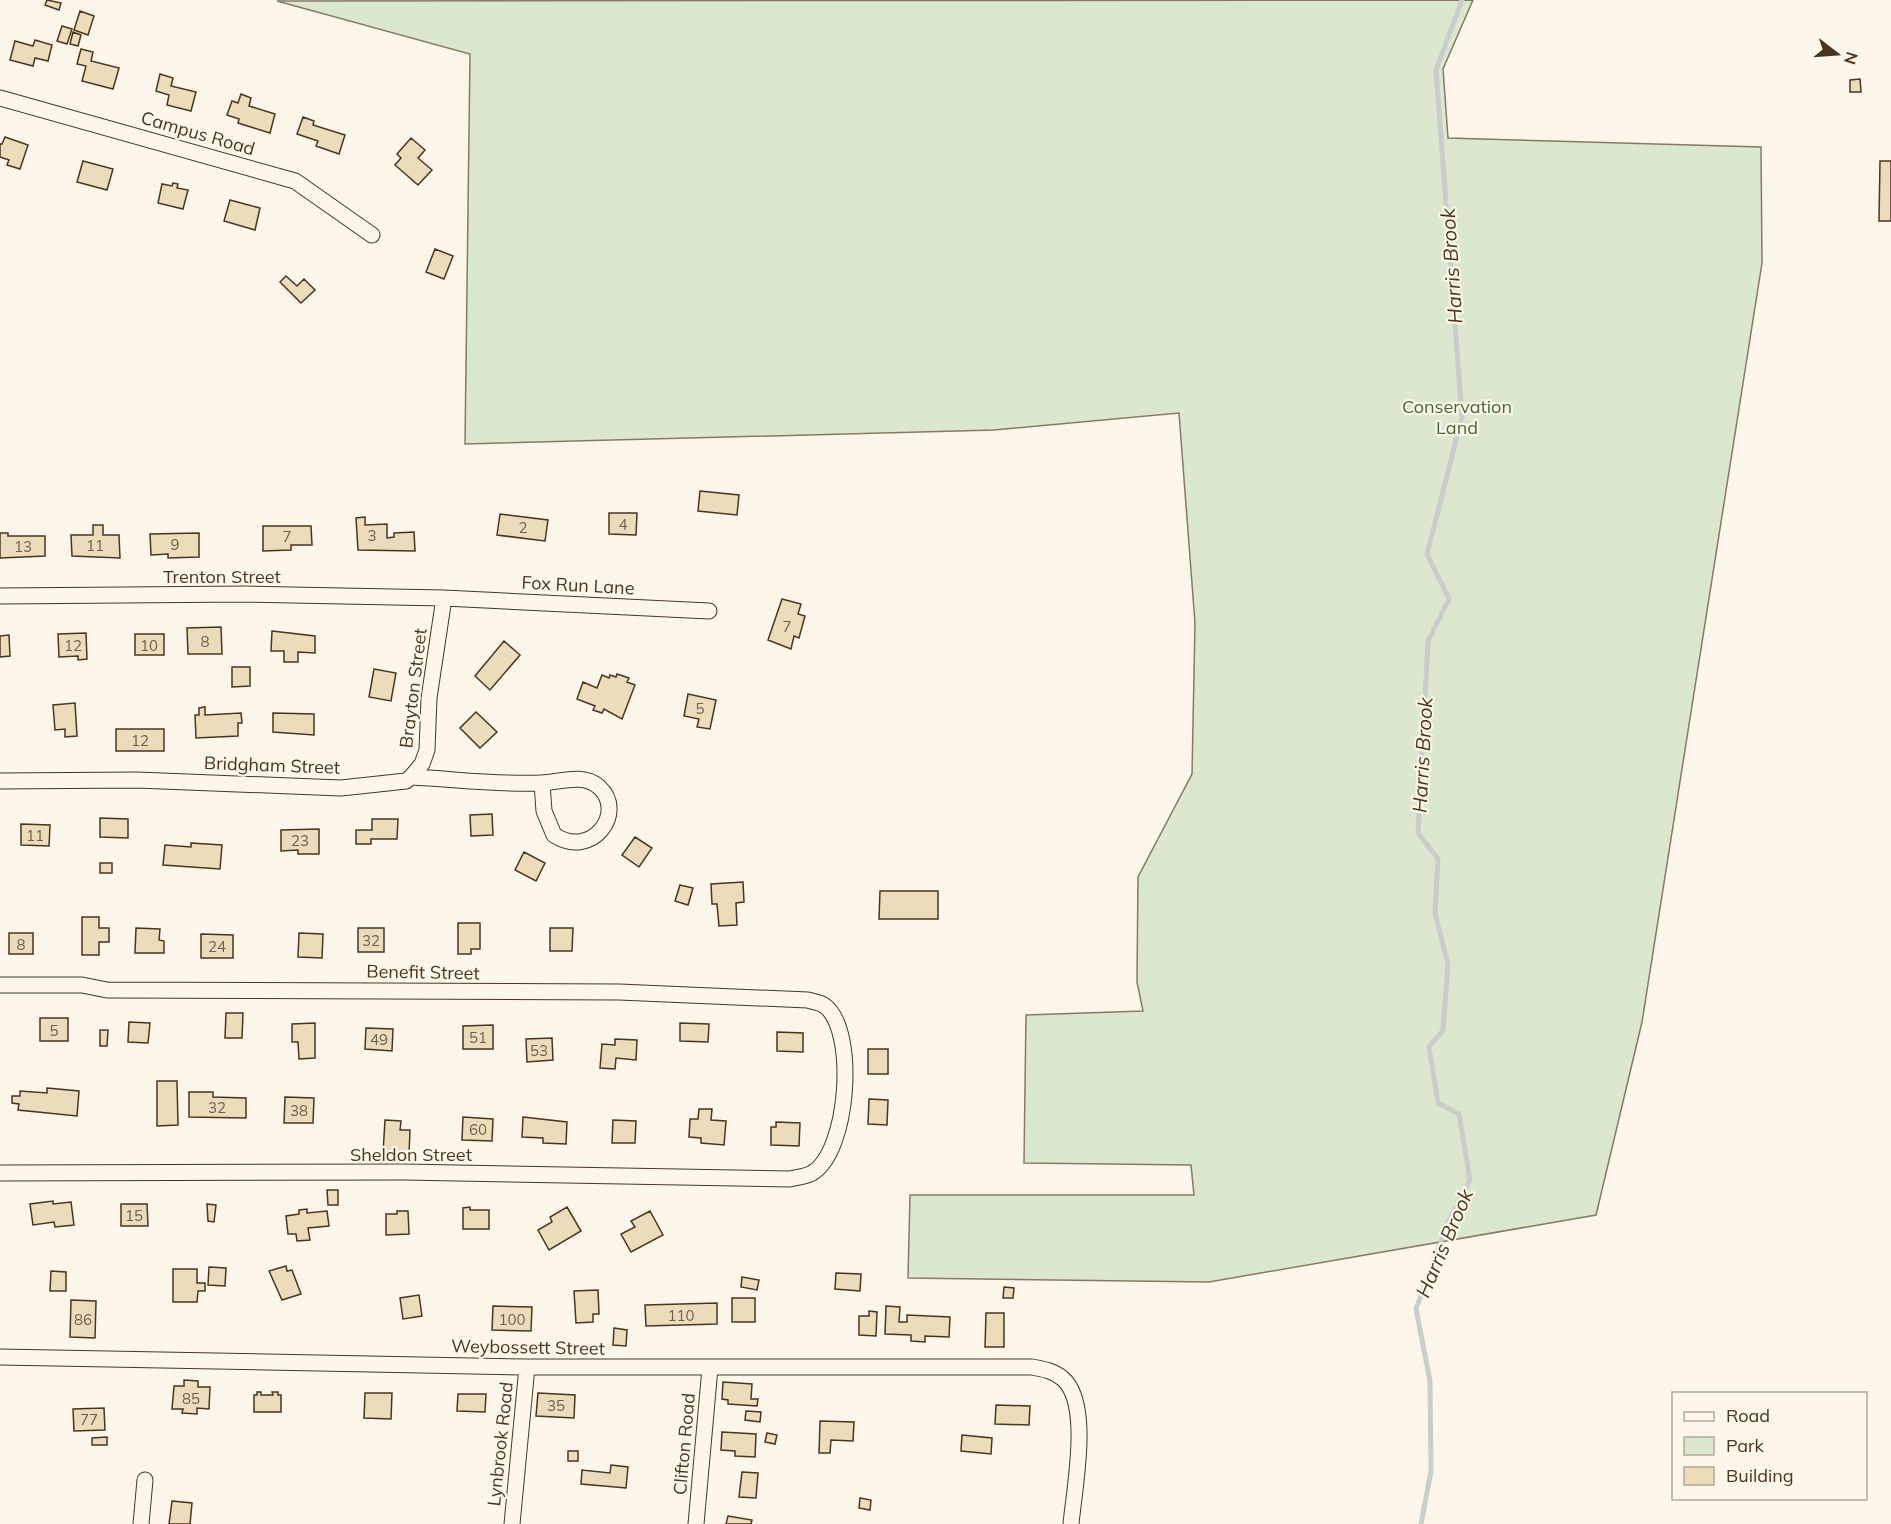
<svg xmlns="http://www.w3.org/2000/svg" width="1891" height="1524" font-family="Mulish,sans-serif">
<rect width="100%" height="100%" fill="#fbf6e9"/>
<!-- green -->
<path fill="#dce7d0" stroke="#887966" stroke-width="1.5" d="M1473 0 1443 69 1448 138 1761 147 1762 263 1642 1022 1596 1215 1209 1282 908 1278 910 1195H1194L1191 1165 1024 1163 1026 1015 1143 1011 1137 982 1138 877 1192 774 1195 623 1179 413 994 430 465 444 470 54 277 1Z"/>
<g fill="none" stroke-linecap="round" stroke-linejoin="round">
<!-- stream -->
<path stroke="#c9cecd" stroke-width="5" d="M1421 1524 1431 1471 1430 1381 1416 1309 1448 1222 1470 1180 1459 1114 1438 1103 1429 1047 1443 1030 1448 964 1435 914 1438 859 1418 833 1428 641 1449 599 1427 554 1462 417 1436 70 1462 0"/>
</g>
<!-- building -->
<path fill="#ecdcbc" stroke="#4a3520" stroke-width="1.5" d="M47 0 61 3 59 10 45 5Z
M80 11 94 16 88 35 74 30Z
M62 26 72 29 67 44 57 41Z
M73 32 81 35 78 46 70 44Z
M35 40 52 45 48 61 35 58 33 66 10 60 15 41 33 46Z
M81 49 93 52 91 61 119 68 113 89 82 81 86 66 77 64Z
M160 74 173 78 171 86 196 92 191 111 167 105 169 95 156 91Z
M1860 79 1861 92H1850V80Z
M241 94 251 98 249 106 275 114 270 133 238 123 239 119 227 115 232 101 238 103Z
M303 117 314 121 313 125 345 135 339 154 316 146 318 141 297 134Z
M5 137 28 145 20 169 7 165 9 160 0 157V144H2Z
M411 138 425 150 418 158 432 170 418 185 395 165 401 158 397 154Z
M83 161 113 169 107 190 77 182Z
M1880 161H1891V221H1879Z
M173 183 178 184 177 188 188 190 183 209 158 203 162 184 172 186Z
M230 200 260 208 255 230 224 221Z
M435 249 453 256 444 279 426 272Z
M286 276 297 286 304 279 315 290 301 303 280 282Z
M700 491 739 495 737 515 698 511Z
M609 513H637L636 535 609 534Z
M500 514 548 520 545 541 497 535Z
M365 517V525L387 524V538L394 537V533L414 532 415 551 358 550 356 518Z
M93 525H103V535H119L120 558 72 556 71 535H93Z
M263 526H311L312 545H291V550L263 551Z
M0 533H8V536H45V556L0 558Z
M199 533V557L168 558V554L151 555 150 534Z
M782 599 801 604 798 614 805 616 799 638 794 636 791 649 768 640Z
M221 627 222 654H188L187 628Z
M272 631 315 636V653L298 652V662H284V651H271Z
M86 633 87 659 78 660V656L59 657 58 634Z
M135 634H164V655H135Z
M9 635 10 656 0 657V636Z
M504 641 520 655 490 690 475 676Z
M232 667H250V686L232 687Z
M374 669 396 673 391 701 369 697Z
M617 674 629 678 627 682 635 685 622 719 604 709 602 713 593 710 595 706 577 699 583 682 597 688 602 675 609 678 610 675 616 677Z
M688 694 716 700 710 729 697 727 699 719 684 716Z
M75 703 77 736 65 737V729L55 730 53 705Z
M205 707V715L241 713 242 723H238V736L196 738 195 715H199V708Z
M476 712 497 732 480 748 460 728Z
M273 713 314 714V735L273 732Z
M116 729H164V751H116Z
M492 814 493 835 471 836 470 815Z
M100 818 128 819V838L100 837Z
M372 819H398L397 839H371V844H356V830H372Z
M21 824 50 825 49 846 21 845Z
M319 829V854H298V850L281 851V830Z
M635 837 652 848 639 867 622 855Z
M191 843 222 845 220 869 163 865 165 845 191 847Z
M524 852 545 863 536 881 515 870Z
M100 863H112V873H100Z
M743 882 744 902 736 903 737 925 719 926 717 904H712L711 884Z
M680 885 693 888 688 905 675 901Z
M880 891H938V919H879Z
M82 917H99V928H109V942H99V955H82Z
M458 923H480V949H471V954H458Z
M136 928 160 929 159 940 164 941V953H135Z
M358 928H384V952H358Z
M550 928H573L572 951H550Z
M9 933H33V954H9Z
M299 933 323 934 322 958 298 957Z
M201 934 233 935V958H201Z
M226 1013H243L242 1038H225Z
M40 1018H68V1041H40Z
M129 1022 150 1023 148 1043 128 1042Z
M315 1023V1058L299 1059 298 1042H292V1024Z
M680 1023 709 1024 708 1042 680 1041Z
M493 1025V1049H463V1026Z
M366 1028 393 1029 392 1051 365 1049Z
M100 1030H108L107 1046H100Z
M777 1032 803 1033V1052L777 1051Z
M552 1038 553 1060 527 1062 526 1039Z
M615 1039 637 1040 636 1060 616 1058 615 1069 600 1068 602 1044 615 1045Z
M868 1049H888V1074H868Z
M157 1081H177L178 1125 157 1126Z
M47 1088 79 1091 77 1116 18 1110 19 1104 12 1103V1096H20V1091L47 1093Z
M189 1092H213V1097L246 1098V1118L189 1117Z
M285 1097 314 1098 313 1123H284Z
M869 1099 888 1100 887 1125 868 1124Z
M699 1109H712L711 1120 726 1121 724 1145 701 1143V1138L689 1137 690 1119H698Z
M463 1117 493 1119 492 1141 462 1140Z
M523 1117 567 1122 566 1144 543 1143V1138L522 1137Z
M385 1120 401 1121 400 1130H410L409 1154 383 1153Z
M613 1120 636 1121 635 1143H612Z
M776 1122 800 1123 799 1146 771 1145V1127H776Z
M327 1190H338V1205H328Z
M53 1201V1204L71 1202 74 1225 55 1227 54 1222 33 1225 30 1204Z
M121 1204H147L148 1226H121Z
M207 1204 216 1205 214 1222 208 1221Z
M470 1207V1210H489V1229H463V1208Z
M567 1207 581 1231 549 1250 538 1230 552 1222 550 1217Z
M307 1209V1213L327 1211 329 1226 308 1228 310 1240 297 1241 296 1234H288L286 1216 299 1214V1210Z
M397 1211H408L409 1234 386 1235V1214H397Z
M650 1211 663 1235 631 1252 621 1234 635 1227 631 1221Z
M286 1266 287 1271 292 1270 301 1294 282 1300 269 1271Z
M209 1267 226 1268 225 1286 208 1285Z
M173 1269H197V1283H205V1291H198L197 1302H173Z
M51 1271 66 1272V1291H50Z
M836 1273 861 1274 860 1291 835 1289Z
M742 1277 759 1280 757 1290 741 1287Z
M1004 1287 1014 1288 1013 1298H1003Z
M598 1290 599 1314H593V1322L576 1323 574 1291Z
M419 1295 422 1316 403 1319 400 1298Z
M732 1298H755V1322H732Z
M71 1300 96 1301 95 1338 70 1337Z
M717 1303V1324L646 1326 645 1305Z
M493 1306 532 1307 531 1331 492 1330Z
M886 1306 900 1307 899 1322H907V1315L950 1317 949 1337 925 1336V1342L911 1341V1335L885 1334Z
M869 1311 877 1312 876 1336 859 1335V1316H869Z
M986 1313H1004V1347H985Z
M614 1328 627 1330 626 1346 613 1345Z
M184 1380 198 1381V1387H210L209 1409 197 1408V1414L182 1413 183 1409H172L174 1386H184Z
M723 1382 752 1384 751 1399H758L757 1406 728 1404V1400L722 1399Z
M257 1392H261V1395H273L272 1392H278V1395H281V1412H254V1395H257Z
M365 1393H392L391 1419 364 1418Z
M538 1393 575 1395 574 1418 536 1416Z
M458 1394H486L485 1412 457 1411Z
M996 1405 1030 1406 1029 1425 995 1424Z
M104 1408 105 1430 74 1431 73 1409Z
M746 1411 761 1412 760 1422 745 1420Z
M820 1421 854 1422 853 1441 831 1440 830 1453H819Z
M722 1432 756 1434 755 1457 735 1456V1451L721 1450Z
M767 1433 777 1435 775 1444 765 1442Z
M962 1435 992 1438 991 1454 961 1451Z
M107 1437V1445H92V1438Z
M568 1451H578V1461H568Z
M611 1465 628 1467 626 1488 581 1484 582 1470 610 1473Z
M742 1472 758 1473 756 1498 739 1497Z
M860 1498 871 1500 870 1510 859 1508Z
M172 1501 192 1503 190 1524H169Z
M728 1516 752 1520 751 1524H726Z"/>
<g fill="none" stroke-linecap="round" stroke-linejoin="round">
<defs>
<path id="minor" d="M0 98 295 181 372 235
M0 596 245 594 444 598 709 611
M411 777 422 764 427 750 429 698 444 598
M0 781 137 780 341 788 406 781 411 777C454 779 498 785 541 783 558 783 583 772 599 787 627 812 592 860 554 835L544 811 542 783
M0 985H82L107 990 619 992 808 1000C813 1002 820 1002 825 1006 857 1030 849 1152 812 1173 806 1177 796 1177 790 1179L404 1172 0 1173
M0 1357 527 1367H1032C1043 1369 1054 1371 1062 1378 1092 1402 1074 1489 1071 1524
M141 1524 145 1480
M512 1524 527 1367
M696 1524 710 1368"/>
</defs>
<!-- minor casing -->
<use href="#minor" stroke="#4a3520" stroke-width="17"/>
<!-- minor -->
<use href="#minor" stroke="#fbf6e9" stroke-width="15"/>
</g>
<g text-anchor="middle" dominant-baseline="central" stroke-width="4.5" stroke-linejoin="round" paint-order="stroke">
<!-- number labels -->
<g font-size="15" fill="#725f47">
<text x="623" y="524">4</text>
<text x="523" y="527">2</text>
<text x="372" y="535">3</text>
<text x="287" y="536">7</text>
<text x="175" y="544">9</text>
<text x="95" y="545">11</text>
<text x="23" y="546">13</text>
<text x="787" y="626">7</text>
<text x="205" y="641">8</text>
<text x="73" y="645">12</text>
<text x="149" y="645">10</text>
<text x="700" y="708">5</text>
<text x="140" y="740">12</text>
<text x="35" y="835">11</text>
<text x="300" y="840">23</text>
<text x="371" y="940">32</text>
<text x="21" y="944">8</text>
<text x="217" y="946">24</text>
<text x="54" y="1030">5</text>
<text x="478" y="1037">51</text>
<text x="379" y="1039">49</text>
<text x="539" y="1050">53</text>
<text x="217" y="1107">32</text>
<text x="299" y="1110">38</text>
<text x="478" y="1129">60</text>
<text x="134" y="1215">15</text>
<text x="681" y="1315">110</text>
<text x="83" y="1319">86</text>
<text x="512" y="1319">100</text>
<text x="191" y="1398">85</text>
<text x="556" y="1405">35</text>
<text x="89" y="1419">77</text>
</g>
<!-- street labels -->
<g font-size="18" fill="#4a3520" stroke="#fbf6e9">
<text transform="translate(198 133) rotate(16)">Campus Road</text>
<text x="222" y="576">Trenton Street</text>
<text transform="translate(578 585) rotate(3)">Fox Run Lane</text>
<text transform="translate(413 688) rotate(-83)">Brayton Street</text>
<text transform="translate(272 765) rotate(2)">Bridgham Street</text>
<text transform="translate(423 972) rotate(1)">Benefit Street</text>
<text x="411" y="1154">Sheldon Street</text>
<text transform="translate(528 1347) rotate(1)">Weybossett Street</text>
<text transform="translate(500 1444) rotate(-84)">Lynbrook Road</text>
<text transform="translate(684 1444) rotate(-85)">Clifton Road</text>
</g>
<!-- park labels -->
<g font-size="18" fill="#436837" stroke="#fbf6e9">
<text x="1457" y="406">Conservation<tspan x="1457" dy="21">Land</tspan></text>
</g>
<!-- water labels -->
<g font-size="20" font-style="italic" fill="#4a3520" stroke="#fbf6e9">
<text transform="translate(1451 266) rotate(-94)">Harris Brook</text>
<text transform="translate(1422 755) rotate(-87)">Harris Brook</text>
<text transform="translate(1444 1243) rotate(-67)">Harris Brook</text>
</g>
</g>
<!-- legend -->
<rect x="1672" y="1392" width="195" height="108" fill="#fbf6e9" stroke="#b4a999" stroke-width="1.5"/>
<rect x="1684" y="1412" width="30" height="9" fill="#fbf6e9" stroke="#b4a999" stroke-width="1.5"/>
<text x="1726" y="1422" font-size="18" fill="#4a3520">Road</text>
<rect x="1684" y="1437" width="30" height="18" fill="#dce7d0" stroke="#b4a999" stroke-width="1.5"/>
<text x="1726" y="1452" font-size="18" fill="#4a3520">Park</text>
<rect x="1684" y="1467" width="30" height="18" fill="#ecdcbc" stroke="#b4a999" stroke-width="1.5"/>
<text x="1726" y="1482" font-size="18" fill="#4a3520">Building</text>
<!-- north arrow -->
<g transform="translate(1837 54) rotate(107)" stroke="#fbf6e9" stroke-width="4.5" paint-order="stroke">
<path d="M0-4.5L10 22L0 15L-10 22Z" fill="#4a3520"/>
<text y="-9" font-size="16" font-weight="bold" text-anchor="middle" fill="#4a3520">N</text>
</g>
</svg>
